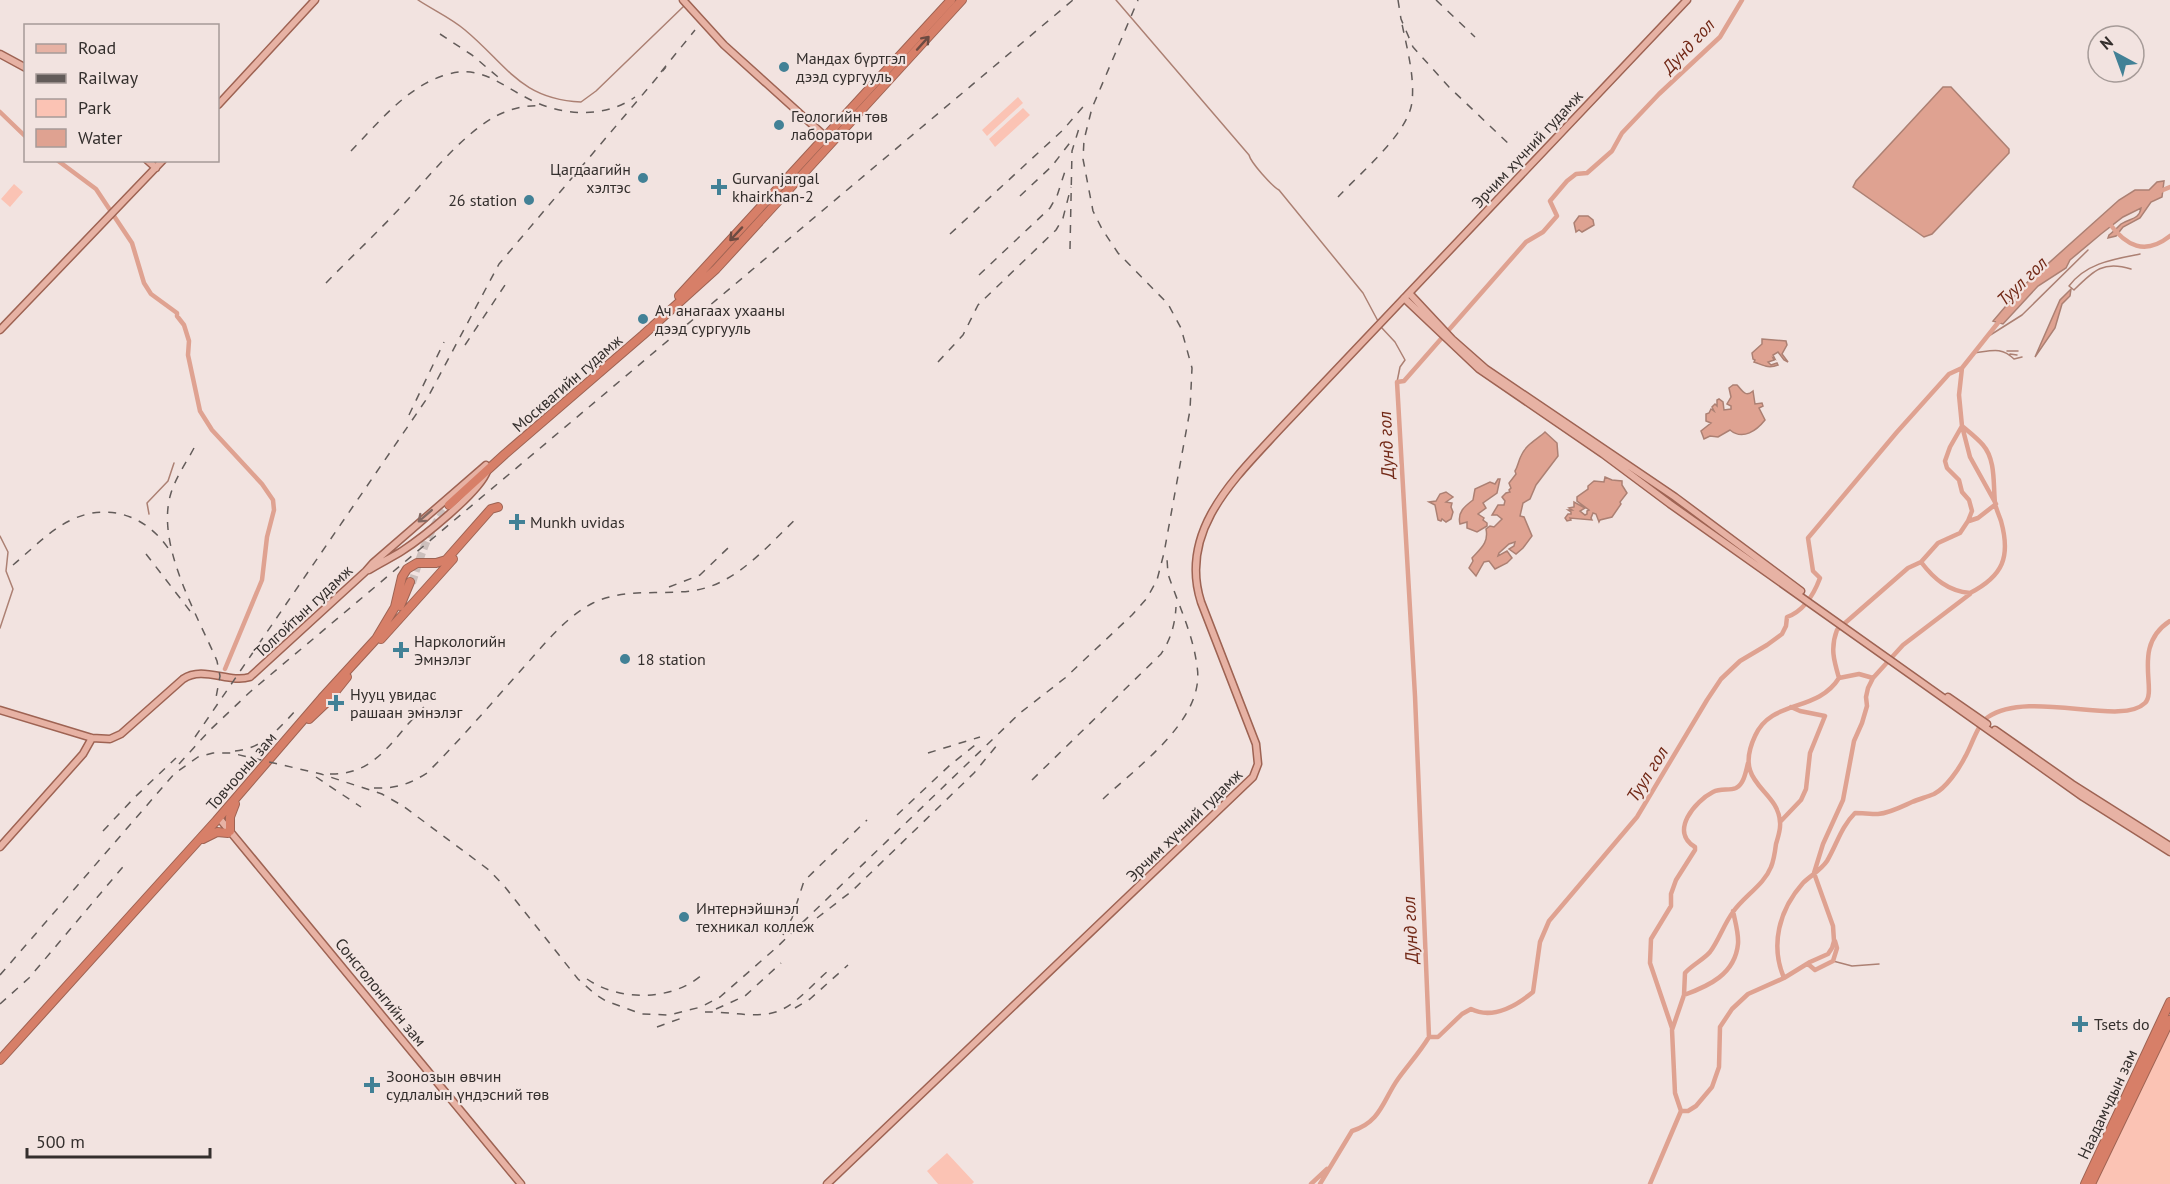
<svg xmlns="http://www.w3.org/2000/svg" width="2170" height="1184" font-family="'PT Sans',sans-serif">
<rect width="100%" height="100%" fill="#f2e3e0"/>
<!-- green -->
<path fill="#fbc3b4" d="M1018 97 1023 103 987 136 982 130Z
M1023 108 1030 115 995 147 989 139Z
M14 184 23 192 10 207 1 199Z
M2170 1021V1184H2091Z
M947 1153 974 1182 972 1184H938L927 1171Z"/>
<!-- water -->
<path fill="#dfa291" stroke="#ac8073" stroke-width="1.5" d="M1943 87H1951L2009 149V153L1932 234 1924 237 1853 187 1856 181Z
M2164 181 2162 197 2151 202 2140 218 2123 227 2116 236 2108 238 2109 235C2113 232 2117 228 2121 224 2130 218 2139 220 2141 208L2123 217 2101 234 2070 260 2066 268 2038 286 2003 324 1993 321 2022 287 2119 200 2135 190H2149L2157 182Z
M1579 216H1588L1593 220 1594 225 1582 232 1579 230 1576 232 1574 223Z
M2071 289 2070 296 2062 304 2055 328 2035 357 2060 300Z
M1762 339 1786 341 1787 345 1782 354 1788 362 1784 360 1778 352 1773 355 1775 359 1773 358 1774 360 1768 362 1771 365 1777 363 1778 365C1768 369 1763 365 1754 362L1755 360 1753 359 1752 353 1762 344Z
M1733 385H1737C1742 390 1745 398 1753 391L1755 404 1762 403 1763 406 1759 408 1765 420C1757 430 1743 441 1730 430L1718 437 1710 436 1704 439 1701 431 1711 423 1706 421V414L1709 413 1711 409 1714 411 1712 407 1715 404 1717 406V400L1719 399 1723 402 1724 410 1731 409V406L1727 404 1731 397 1729 388Z
M1545 432 1557 443 1558 456 1536 485 1530 499 1523 503 1520 516 1524 517 1532 536 1523 548 1516 554 1509 549 1514 546 1515 542 1509 544 1499 553 1498 556 1507 551 1512 558 1507 563 1495 569 1489 561 1484 562 1476 576 1469 568 1473 561 1472 558C1480 549 1489 543 1486 529L1490 526 1494 527 1502 519 1497 515H1492L1498 505H1504L1505 501 1502 497 1506 493 1510 492 1509 490 1511 488 1509 483 1516 474 1515 471C1518 466 1518 462 1521 456 1526 444 1538 439 1545 432Z
M1605 477 1612 480 1622 481V485L1627 493 1620 502 1621 504 1612 517 1600 520 1599 522 1596 514 1593 513 1591 518 1592 520 1570 518 1571 520 1567 521 1565 518 1568 514H1571V512L1568 510H1572L1569 508 1574 507V502L1585 508 1580 511 1585 515 1587 514V511L1589 510 1577 501V497L1588 489V486L1594 481 1604 482Z
M1498 479H1500L1497 493 1483 503 1486 508 1478 514 1484 518 1483 520 1487 523V526L1477 532 1467 528V522L1460 524C1457 512 1465 506 1473 500L1475 489 1490 482 1495 484Z
M1446 492 1453 497 1446 502 1452 503 1451 507 1453 512 1451 519 1446 522 1442 519 1441 521 1438 520 1435 505 1429 502 1436 501 1440 494Z"/>
<g fill="none" stroke-linecap="round" stroke-linejoin="round">
<!-- stream -->
<path stroke="#ac8073" stroke-width="1.5" d="M418 0C433 10 451 18 465 30 507 65 520 99 581 102L596 91 684 6
M1116 0 1249 155C1251 163 1272 186 1279 190L1363 293 1379 323
M2131 269C2103 260 2093 271 2074 290L2069 286C2086 263 2114 259 2140 254
M1381 327 1395 342 1405 360 1400 367 1397 382
M1984 339 2022 315 2088 250
M2007 351H2018
M1973 353C1991 351 2001 346 2014 359L2022 357
M2010 354 2017 355
M149 514 147 503 168 481 174 463
M0 536 8 552 6 571 13 589 0 628
M1833 961 1852 966 1879 964"/>
<!-- river -->
<path stroke="#dfa291" stroke-width="4.5" d="M0 112 26 137
M57 160 96 189 132 243 144 283 151 294 177 313V316L184 325 189 341 188 355 200 411 212 430 262 484 273 500 274 510 267 537 262 580 225 669
M2158 192 2170 187
M2109 223C2126 246 2145 256 2170 236
M1962 426 1970 457 1996 504 1978 518 1969 521
M1921 562 1938 543 1960 533 1968 521 1972 511 1969 500 1962 492 1959 480 1947 468 1945 461 1950 447 1962 426
M1839 678 1859 674 1873 678
M1780 822 1801 800 1806 789 1810 753 1825 716 1800 711 1791 707
M1808 964 1815 970 1833 961 1837 948 1835 941
M1784 978C1770 945 1779 910 1803 883 1810 876 1821 870 1827 861 1837 844 1841 827 1855 813 1862 813 1870 814 1878 814 1890 813 1901 807 1912 802 1919 799 1927 797 1934 794 1946 788 1959 769 1965 757 1972 745 1977 725 1988 717 2030 689 2121 727 2145 703 2158 690 2131 646 2170 621
M1684 995C1709 986 1735 974 1738 944 1739 934 1735 921 1733 911
M1672 1028 1650 963 1651 939 1671 906V894L1676 880 1695 850V847C1669 832 1695 801 1713 792 1721 788 1729 791 1736 788 1744 784 1746 771 1748 763
M1429 1037 1415 696 1397 382 1404 381 1526 242 1543 232 1557 216 1550 201 1567 181 1576 174 1587 173 1612 151 1622 133 1659 94 1720 37 1742 0
M1681 1111H1688L1696 1106 1712 1087 1719 1067 1720 1027 1732 1009 1748 994 1784 978 1810 962 1828 954 1832 948 1834 941 1833 926 1814 873 1823 844 1843 800 1854 741 1862 723 1867 706 1866 697 1868 688 1873 678 1903 645 1970 594
M1311 1184 1327 1169
M1320 1184 1352 1131C1381 1122 1383 1100 1398 1079 1408 1065 1420 1052 1429 1037H1438L1462 1014 1471 1009C1493 1020 1516 1006 1533 992L1540 942 1549 921 1637 817 1707 700 1721 679 1740 661 1767 645 1782 634 1786 626 1787 617C1804 611 1814 594 1820 578L1813 571 1808 538 1897 432 1949 374 1962 368
M1650 1184 1681 1111 1675 1093 1672 1030 1684 995 1685 973C1692 965 1703 960 1710 952 1719 940 1724 924 1733 912 1744 896 1764 885 1771 867 1774 860 1775 852 1776 844 1778 837 1781 829 1780 822 1778 788 1732 785 1755 736 1771 699 1817 713 1839 678 1834 661 1830 648 1837 630L1908 568 1921 562C1934 579 1948 591 1970 593 2003 576 2011 557 2001 521 1999 515 1996 509 1995 503 1993 484 1996 460 1983 445 1977 438 1969 432 1962 426L1959 395 1962 368 2001 319"/>
<!-- highway-tunnel -->
<path stroke="#ccbfbc" stroke-width="8" stroke-dasharray="8 4" stroke-linecap="butt" d="M412 583C421 554 429 528 449 505"/>
<defs>
<path id="major" d="M683 0 724 45 827 138
M0 54 26 68
M218 105 315 0
M147 160 156 168
M1409 293 1452 339 1486 369 1675 497 1801 591
M1404 298 1479 369 1603 454 1670 504 2083 797 2170 852
M0 330 163 160
M369 570C380 563 391 558 402 551 422 538 480 492 487 471
M1948 697 1987 724
M0 710 92 738 110 739 121 734 183 679C203 665 229 684 250 677L366 571 373 563 486 465
M1995 730 2072 784 2170 846
M219 818 521 1184
M0 847 83 754 92 738
M827 1184 1253 777 1258 764 1256 744 1201 602C1178 530 1236 477 1280 429L1687 0"/>
<path id="highway" d="M679 296 951 0
M449 505 505 454 643 335 716 269 962 0
M400 606 410 582
M381 639 453 559
M309 719 327 702 347 677
M230 831V817L235 804
M203 839 217 832 228 833
M0 1060 216 821 322 698 376 639 395 607 402 577 407 569 417 563H436L446 560 491 509 498 507
M2085 1184 2170 1002
M2091 1184 2170 1020"/>
</defs>
<!-- major casing -->
<use href="#major" stroke="#9e6353" stroke-width="9"/>
<!-- highway casing -->
<use href="#highway" stroke="#9e6353" stroke-width="10"/>
<!-- major -->
<use href="#major" stroke="#e7b2a4" stroke-width="6"/>
<!-- highway -->
<use href="#highway" stroke="#d77f68" stroke-width="8"/>
<!-- rail -->
<path stroke="#635c5a" stroke-width="1.5" stroke-dasharray="8 8" stroke-linecap="butt" d="M1398 0 1401 19 1413 47 1449 87 1511 146
M1436 0 1475 37
M440 34 472 55 498 77
M661 72 695 30
M351 151C378 123 405 89 442 76 479 63 497 83 527 98 560 116 604 119 635 97
M1020 196 1052 166 1072 140
M1338 197C1360 173 1408 134 1412 102 1415 75 1406 45 1401 19
M950 234 1063 130 1088 101
M1070 249 1072 151 1080 125
M979 275 1050 208 1057 196 1067 165
M326 283C350 258 376 234 400 208 428 178 460 136 496 116 510 109 524 105 540 106
M465 345 505 285
M938 362 963 335 978 305 1056 230 1063 218 1071 187
M409 415 444 342
M194 448C186 463 176 477 171 493 155 544 197 614 217 661L220 676 215 703
M146 554 190 611
M13 565C31 550 50 530 71 520 108 502 146 516 168 548
M669 587 700 575 728 548
M195 737 428 397 499 264 666 67
M235 751C263 749 280 727 298 708
M928 753 980 737
M179 764 209 731 250 692 1073 0
M330 774C365 775 383 754 403 730 413 718 424 707 435 695
M316 777 361 807
M1032 780 1161 654C1171 639 1175 624 1176 607
M374 788C395 789 410 784 427 773 460 740 491 704 523 668 544 645 564 618 593 603 625 587 663 596 697 590 739 582 769 544 799 516
M1103 799C1138 766 1206 719 1197 666 1193 634 1178 604 1168 574L1167 559
M897 815 950 765 980 741
M103 831 135 797 176 758
M817 918 852 891 974 773 998 744
M783 935 792 918 804 881 867 820
M0 975 174 774 198 757 213 753H231L321 774 382 794 403 806 489 870 505 887 578 979 595 994 606 1001 642 1014 669 1015 701 1007 720 997 776 948 1020 713 1065 678 1132 615 1147 598 1157 580 1164 553 1190 410 1192 368 1181 328 1168 304 1118 253 1102 229 1093 211 1083 159 1084 140 1092 108 1138 0
M587 979C620 1002 673 1001 703 974
M0 1004 29 978 127 862
M795 1008 810 999 848 965
M716 1009 745 996 781 963
M705 1012C729 1011 759 1020 781 1010 798 1002 813 984 828 971
M657 1027 682 1018"/>
</g>
<!-- one-way arrows -->
<defs><path id="oneway-shaft" d="M-6 0H5M1.5-3L5.5 0L1.5 3" fill="none" stroke-width="1.6" stroke-linecap="round" stroke-linejoin="round" transform="scale(1.5)"/></defs>
<g stroke="#6d4b42">
<use href="#oneway-shaft" transform="translate(923 43) rotate(-48)"/>
<use href="#oneway-shaft" transform="translate(736 234) rotate(133)"/>
</g>
<use stroke="#856a63" href="#oneway-shaft" transform="translate(425 516) rotate(139)"/>
<!-- markers -->
<g fill="#428196" stroke="#f2e3e0" stroke-width="2">
<circle cx="784" cy="67" r="6"/>
<circle cx="779" cy="125" r="6"/>
<circle cx="643" cy="178" r="6"/>
<path d="M716 178h6v6h6v6h-6v6h-6v-6h-6v-6h6z"/>
<circle cx="529" cy="200" r="6"/>
<circle cx="643" cy="319" r="6"/>
<path d="M514 513h6v6h6v6h-6v6h-6v-6h-6v-6h6z"/>
<path d="M398 641h6v6h6v6h-6v6h-6v-6h-6v-6h6z"/>
<circle cx="625" cy="659" r="6"/>
<path d="M333 694h6v6h6v6h-6v6h-6v-6h-6v-6h6z"/>
<circle cx="684" cy="917" r="6"/>
<path d="M2077 1015h6v6h6v6h-6v6h-6v-6h-6v-6h6z"/>
<path d="M369 1076h6v6h6v6h-6v6h-6v-6h-6v-6h6z"/>
</g>
<g text-anchor="middle" dominant-baseline="central" stroke-width="4.5" stroke-linejoin="round" paint-order="stroke">
<!-- poi labels -->
<g font-size="16" fill="#342f2d" stroke="#f2e3e0" text-anchor="start">
<text x="796" y="58">Мандах бүртгэл<tspan x="796" dy="18">дээд сургууль</tspan></text>
<text x="791" y="116">Геологийн төв<tspan x="791" dy="18">лаборатори</tspan></text>
<text x="631" y="169" text-anchor="end">Цагдаагийн<tspan x="631" dy="18">хэлтэс</tspan></text>
<text x="732" y="178">Gurvanjargal<tspan x="732" dy="18">khairkhan-2</tspan></text>
<text x="517" y="200" text-anchor="end">26 station</text>
<text x="655" y="310">Ач анагаах ухааны<tspan x="655" dy="18">дээд сургууль</tspan></text>
<text x="530" y="522">Munkh uvidas</text>
<text x="414" y="641">Наркологийн<tspan x="414" dy="18">Эмнэлэг</tspan></text>
<text x="637" y="659">18 station</text>
<text x="350" y="694">Нууц увидас<tspan x="350" dy="18">рашаан эмнэлэг</tspan></text>
<text x="696" y="908">Интернэйшнэл<tspan x="696" dy="18">техникал коллеж</tspan></text>
<text x="2094" y="1024">Tsets do</text>
<text x="386" y="1076">Зоонозын өвчин<tspan x="386" dy="18">судлалын үндэсний төв</tspan></text>
</g>
<!-- street labels -->
<g font-size="16" fill="#342f2d" stroke="#f2e3e0">
<text transform="translate(1527 149) rotate(-47)">Эрчим хүчний гудамж</text>
<text transform="translate(567 383) rotate(-41)">Москвагийн гудамж</text>
<text transform="translate(303 611) rotate(-43)">Толгойтын гудамж</text>
<text transform="translate(241 771) rotate(-49)">Товчооны зам</text>
<text transform="translate(1184 825) rotate(-44)">Эрчим хүчний гудамж</text>
<text transform="translate(381 992) rotate(51)">Сонсголонгийн зам</text>
<text transform="translate(2107 1104) rotate(-65)">Наадамчдын зам</text>
</g>
<!-- water labels -->
<g font-size="18" font-style="italic" fill="#722917" stroke="#f2e3e0">
<text transform="translate(1688 46) rotate(-47)">Дунд гол</text>
<text transform="translate(2022 281) rotate(-44)">Туул гол</text>
<text transform="translate(1386 445) rotate(-93)">Дунд гол</text>
<text transform="translate(1647 774) rotate(-58)">Туул гол</text>
<text transform="translate(1410 930) rotate(-93)">Дунд гол</text>
</g>
</g>
<!-- legend -->
<rect x="24" y="24" width="195" height="138" fill="#f2e3e0" stroke="#a69b98" stroke-width="1.5"/>
<rect x="36" y="44" width="30" height="9" fill="#e7b2a4" stroke="#a69b98" stroke-width="1.5"/>
<text x="78" y="54" font-size="18" fill="#342f2d">Road</text>
<rect x="36" y="74" width="30" height="9" fill="#635c5a" stroke="#a69b98" stroke-width="1.5"/>
<text x="78" y="84" font-size="18" fill="#342f2d">Railway</text>
<rect x="36" y="99" width="30" height="18" fill="#fbc3b4" stroke="#a69b98" stroke-width="1.5"/>
<text x="78" y="114" font-size="18" fill="#342f2d">Park</text>
<rect x="36" y="129" width="30" height="18" fill="#dfa291" stroke="#a69b98" stroke-width="1.5"/>
<text x="78" y="144" font-size="18" fill="#342f2d">Water</text>
<!-- north arrow -->
<g transform="translate(2116 54) rotate(319)"><circle r="28" fill="#f2e3e0" stroke="#a69b98" stroke-width="1.5"/>
<path d="M0-4.5L10 22L0 15L-10 22Z" fill="#428196"/>
<text y="-9" font-size="16" font-weight="bold" text-anchor="middle" fill="#342f2d">N</text>
</g>
<!-- scale -->
<path d="M27 1148v9h183v-9" fill="none" stroke="#342f2d" stroke-width="3"/>
<text x="36" y="1148" font-size="18" fill="#342f2d" stroke="#f2e3e0" stroke-width="4.5" paint-order="stroke">500 m</text>
</svg>
